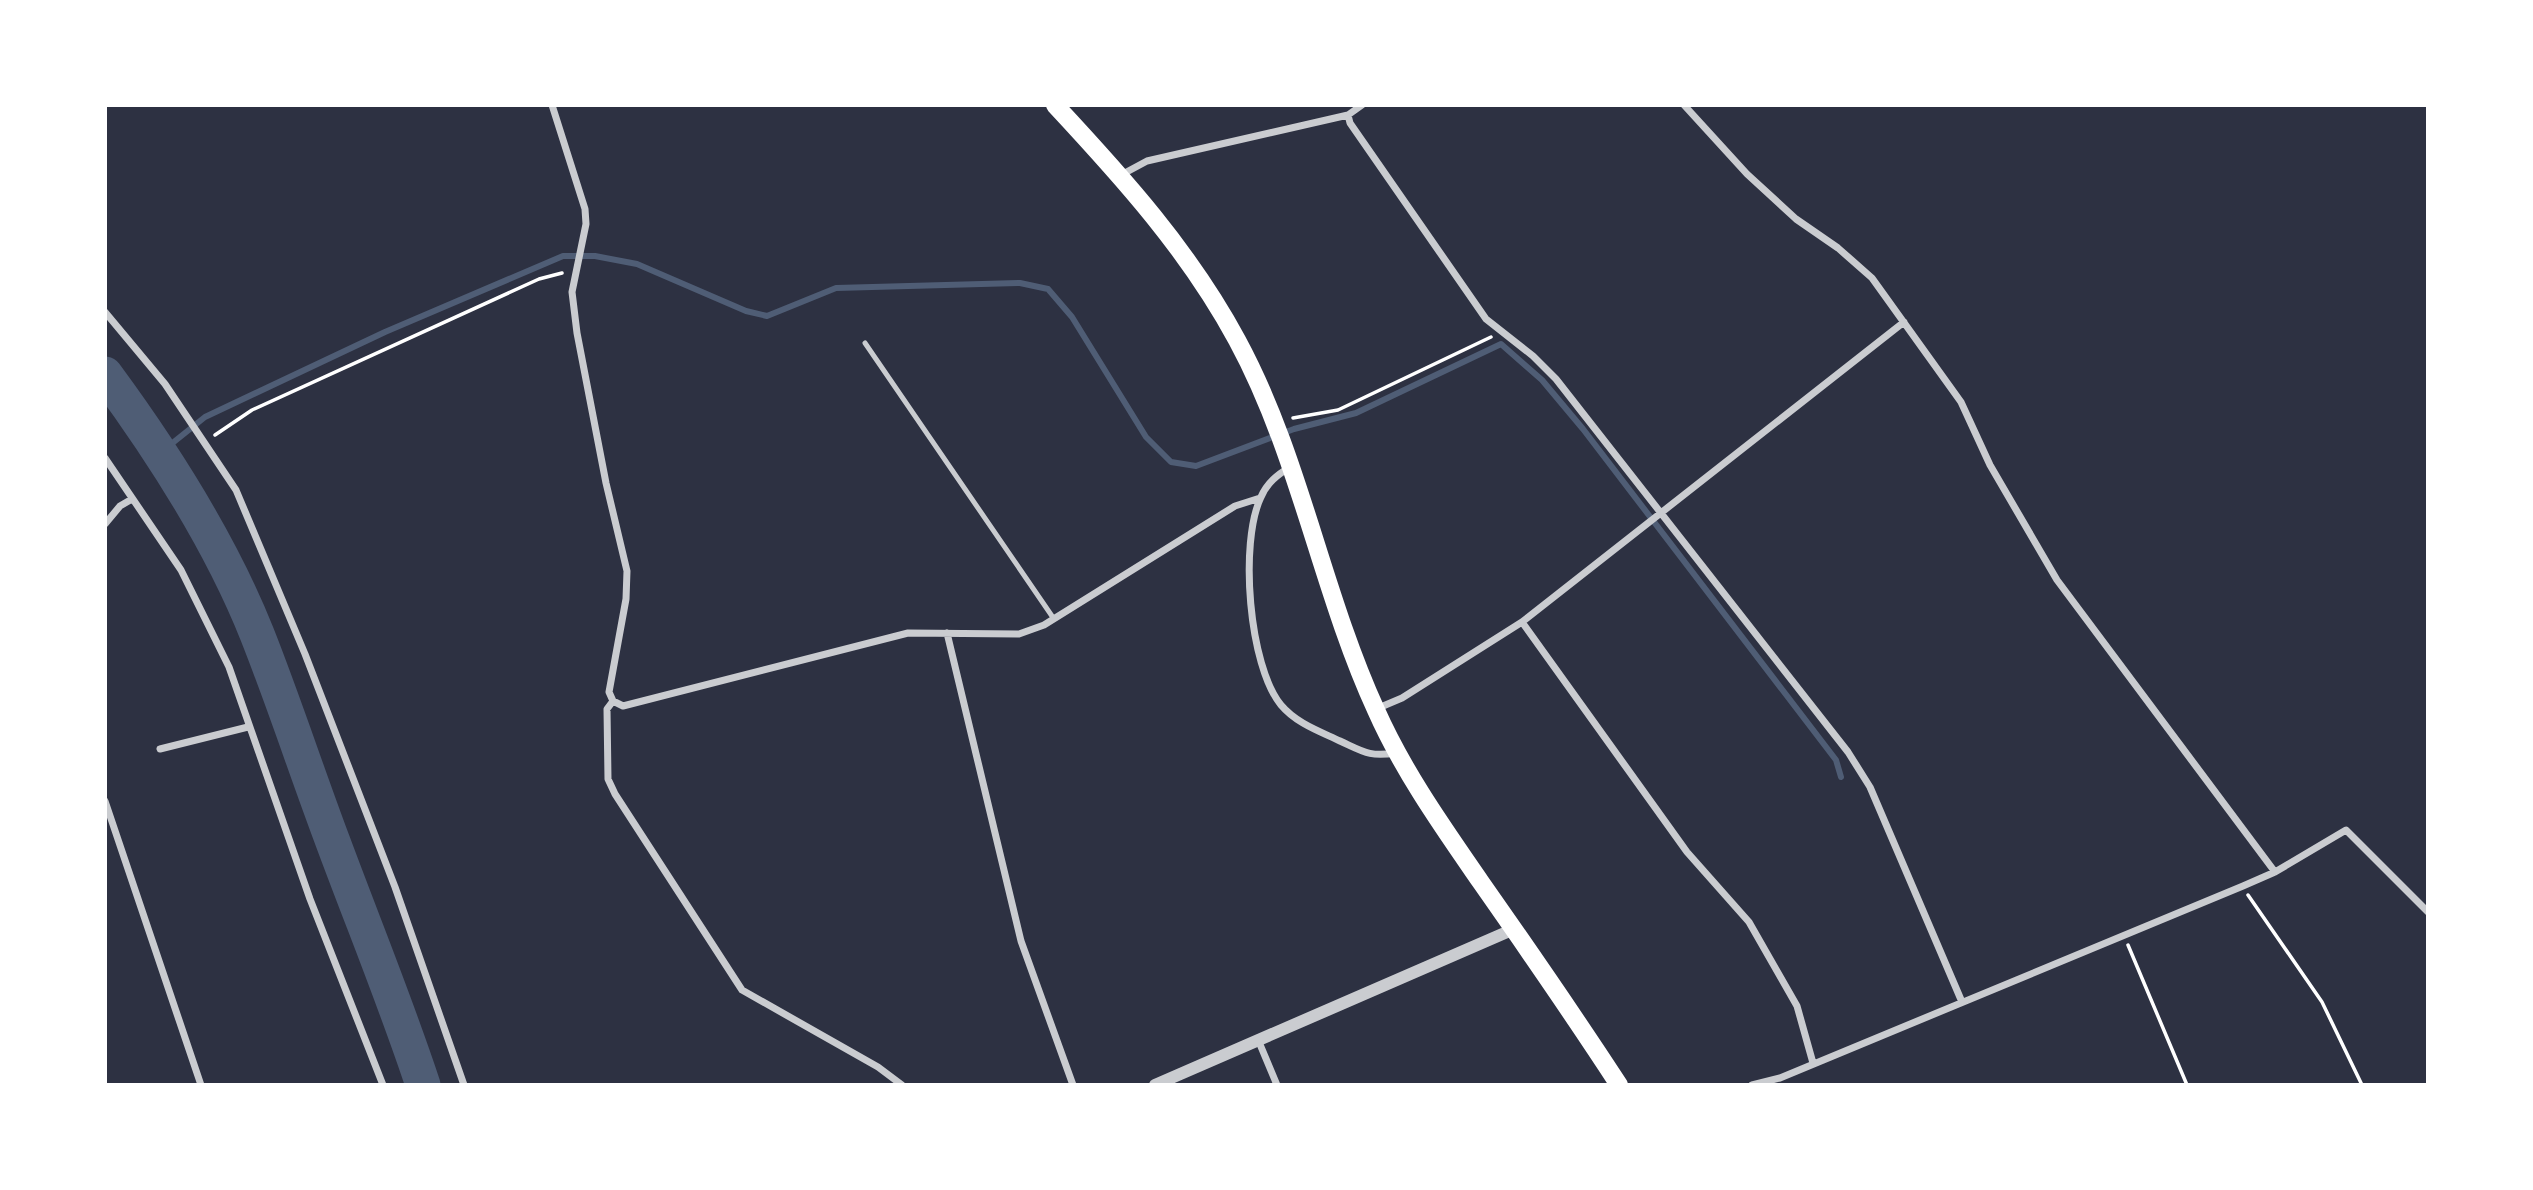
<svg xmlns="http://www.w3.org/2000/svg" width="2533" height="1190" font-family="'Sofia Sans Condensed',sans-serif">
<rect width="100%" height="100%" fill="#2d3142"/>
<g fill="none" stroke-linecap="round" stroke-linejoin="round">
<!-- stream -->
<path stroke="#4f5d75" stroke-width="6" d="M160 453 205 417 385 332 563 256H595L637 264 746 311 767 316 836 288 1020 283 1048 289 1072 317 1146 437 1171 462 1196 466 1294 429 1356 413 1501 344 1542 380 1583 429 1836 760 1841 777"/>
<!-- river -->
<path stroke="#4f5d75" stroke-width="35" d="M105 374C164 454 220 541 257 634 284 702 307 773 333 842 363 923 396 1003 423 1085"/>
<!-- path -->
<path stroke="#fff" stroke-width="3.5" d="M1293 418 1338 410 1491 337
M215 435 252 410 539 279 562 273
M2248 895 2322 1002 2362 1085
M2128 945 2187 1085"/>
<!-- service -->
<path stroke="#caccd0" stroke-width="5" d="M865 343 1054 619"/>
<!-- minor -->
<path stroke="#caccd0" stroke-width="7" d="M552 105 585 209 586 224 572 292 577 333 606 483 627 571 626 599 609 692 613 701 607 709 608 779 615 794 742 990 878 1067 902 1085
M1684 105 1747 174 1796 219 1838 248 1872 278 1961 402 1990 465 2057 580 2275 872
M1348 115 1350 123 1486 319 1533 356 1556 379 1848 752 1870 787 1962 1002
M1121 175 1147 161 1348 115 1362 105
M105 312 165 384 236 490 305 654 395 887 464 1085
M105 458 181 570 229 667 310 899 383 1085
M1290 467C1277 475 1267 483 1261 497 1239 543 1249 666 1281 705 1296 723 1319 731 1340 741 1364 752 1369 757 1396 753
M105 524 120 506 132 499
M1522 622 1687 852 1749 922 1797 1006 1813 1063
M947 633 1021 941 1073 1085
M613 701 623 706 908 633 1019 634 1044 625 1235 506 1260 498
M1376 709 1402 698 1522 622 1904 322
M160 749 248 727
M105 801 201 1085
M1259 1042 1277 1085
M1752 1085 1780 1078 2243 886 2275 872 2346 830 2428 912"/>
<!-- tertiary -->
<path stroke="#caccd0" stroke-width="12" d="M1155 1085 1514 929"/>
<!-- trunk -->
<path stroke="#fff" stroke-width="18" d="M1055 105C1123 178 1189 251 1237 340 1300 456 1321 590 1376 710 1403 771 1442 826 1480 881 1527 948 1574 1016 1619 1085"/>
</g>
<!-- border -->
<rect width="2533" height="1190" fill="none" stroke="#ffffff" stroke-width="214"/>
</svg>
